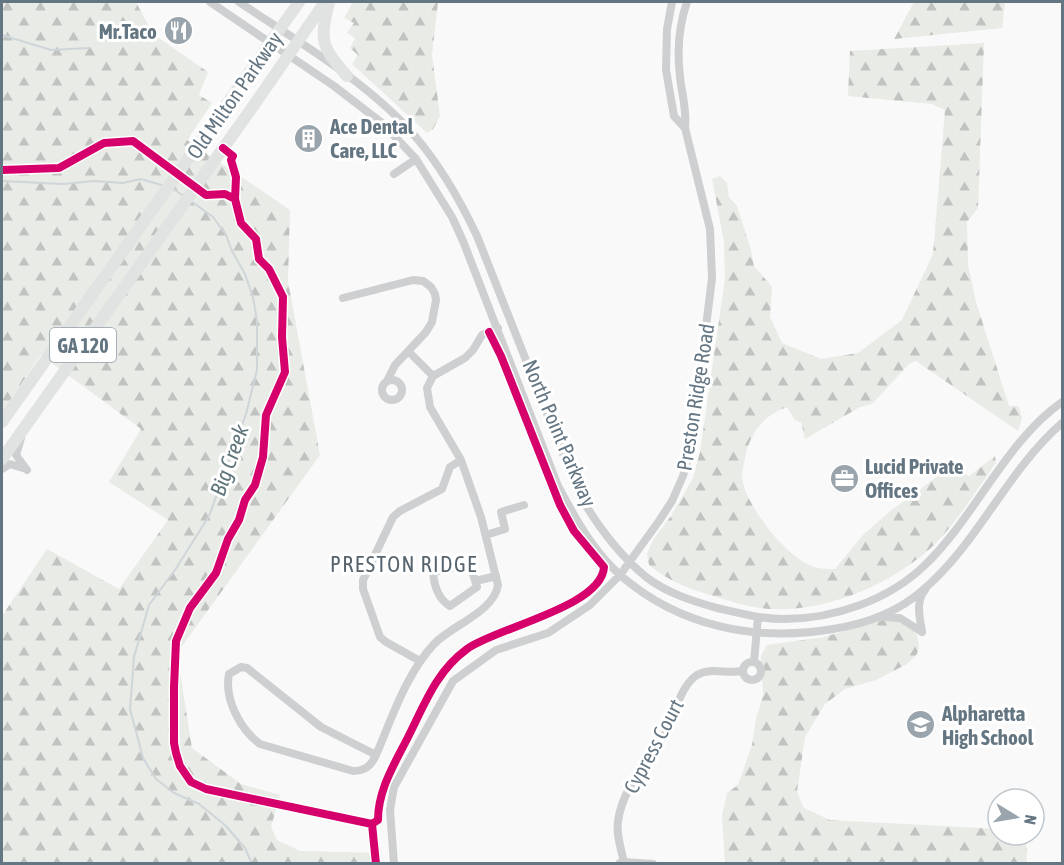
<svg xmlns="http://www.w3.org/2000/svg" width="1064" height="865" font-family="'Asap Condensed',sans-serif">
<defs>
<pattern id="forest-firs" width="22" height="20" patternUnits="userSpaceOnUse" patternTransform="scale(1.5)"><rect width="22" height="20" fill="#e8ebe6"/><path d="M5 1l3.5 6h-7zM16 11l3.5 6h-7z" fill="#c0c3c0"/></pattern>
</defs>
<rect width="100%" height="100%" fill="#f9f9f9"/>
<!-- forest -->
<path fill="url(#forest-firs)" d="M2 2H136L153 34 208 72 199 95 212 103 187 140 290 210 288 281 320 455 180 649 179 666 192 748 241 784 280 795 271 827 277 840 300 851 379 853 380 863H2V616L47 549 119 589 168 520 109 482 141 429 41 355 2 412Z
M353 2H438L432 55 440 116 433 129 427 133 352 64 358 55 350 48 355 38 347 33 354 23 344 18Z
M914 2H1005L1002 28 894 39Z
M984 43 978 208 967 222 968 265 976 302 1009 406H1019L1022 419 1018 431 916 361 909 364 872 404 860 407 805 439 801 422 795 420 787 407C761 416 748 437 744 463 743 467 742 472 742 477 745 505 785 556 812 566 818 569 828 569 835 569L863 535 889 512 946 470 955 469 969 476 995 456 996 463C978 488 955 525 933 546 892 584 827 612 771 609 750 608 730 601 710 595 687 588 667 580 649 565L647 554 653 540 671 516 693 478 700 452 725 279 724 242 712 179 720 176 727 183 729 197 737 206 751 250 754 266 772 287 770 317 782 343 821 359 858 353 902 320 933 254 945 110 932 104 848 96 850 51Z
M882 620H898L912 627 917 635 919 646 917 654 907 664 876 680 845 689 825 704 805 737 797 792 804 808 830 820 998 829V835H1026L1027 863H725L722 815 727 793 738 785 752 745 756 718 763 696 761 656 767 645 824 637Z"/>
<g fill="none" stroke-linecap="round" stroke-linejoin="round">
<!-- stream -->
<path stroke="#ced6d9" stroke-width="2" d="M2 35 51 50 89 48
M2 181 63 184 94 181 123 183 141 179 165 186
M173 189 184 196
M191 201 213 217 226 235 232 251 245 274 253 297 257 321V370L246 414 209 516 175 570 149 605 134 657 130 709 143 758 156 779 174 793 199 804 225 825 245 848 252 864"/>
<!-- minor -->
<path stroke="#cecfd0" stroke-width="8" d="M210 2 334 86 382 123 416 159 452 217 463 241 558 486C575 518 593 551 620 575 680 627 756 642 833 629 865 624 898 612 923 590 979 542 1006 472 1062 423
M239 2C297 41 368 82 414 135 440 165 460 200 477 236L578 492C596 524 617 553 646 577 667 593 692 601 717 608 738 613 761 619 784 619 834 619 889 600 925 565 975 517 1006 441 1062 402
M672 2 667 29 666 70 674 116 685 128
M394 174 416 159
M343 298 413 280 423 281 431 287 435 294 436 300 432 322 426 332 395 365 388 379
M408 351 433 376
M382 390a10 10 0 1 1 20 0a10 10 0 1 1-20 0Z
M21 438 16 455 27 470
M2 469 10 464 26 469
M486 535 505 529 501 512 524 505
M470 564 477 587 450 606C438 599 434 585 433 572Z
M476 581 496 576
M884 617 900 618 922 632
M922 632C920 618 915 602 925 590
M420 661 386 642 380 637 363 589V580L393 517 400 511 442 489 450 467 461 460
M754 662 758 617
M743 671a9 9 0 1 1 18 0a9 9 0 1 1-18 0Z
M241 667 247 668 321 727 376 755C371 766 365 771 353 771L260 744C240 729 224 699 229 674Z
M376 755C392 718 406 674 434 644 452 625 494 612 498 585L481 517 461 460 430 407 427 388 433 376 465 358 473 350 482 335 498 328
M624 862C621 849 616 834 618 821 623 787 647 763 664 735 675 717 679 687 697 675 710 667 728 674 742 671
M620 863 624 862 653 864
M394 864 390 810 394 787 453 681 496 650 548 633 590 605 620 575 659 521 672 501 683 476 691 448 712 278 710 229 685 128C687 110 682 95 680 77 677 52 679 25 687 2"/>
<!-- highway -->
<path stroke="#e1e2e2" stroke-width="12" d="M329 2C320 41 320 45 347 76
M2 422 299 2
M2 459 254 105 325 2"/>
<defs>
<path id="cycleway" d="M223 148 233 156 231 160 236 177 235 199 241 223 256 239 259 259 269 269 283 297 282 337 285 372 266 415 263 457 255 485 245 500 239 520 228 539 216 573 190 608 176 641 174 687V743L176 753 180 766 191 782 206 789 372 824 376 864
M2 170 59 168 104 143 133 141 206 195 225 194 235 199
M372 824 378 820C378 792 392 768 405 743 423 709 434 673 467 649 495 628 602 607 604 567L574 531 560 505 501 356 489 332"/>
</defs>
<!-- cycleway casing -->
<use href="#cycleway" stroke="#fff" stroke-width="11"/>
<!-- cycleway -->
<use href="#cycleway" stroke="#d6006c" stroke-width="8"/>
</g>
<!-- icons -->
<defs>
<symbol id="restaurant-disc" viewBox="-11 -11 22 22"><circle r="9.5" fill="#99a4ac" stroke="#fff"/><path d="M-5-6h1v4h1v-4h1v4h1v-4h1v5L-1.5 .5V6h-2V.5L-5-1ZM5-6V6H3V1.5H1.5Q1.5-4 5-6Z" fill="#fff"/></symbol>
<symbol id="building-disc" viewBox="-11 -11 22 22"><circle r="9.5" fill="#99a4ac" stroke="#fff"/><path d="M-4-6H4V6H1V3H-1V6H-4ZM-2.5-4.3h1.7v1.8h-1.7ZM.8-4.3h1.7v1.8H.8ZM-2.5-1h1.7V.8h-1.7ZM.8-1h1.7V.8H.8Z" fill="#fff"/></symbol>
<symbol id="office-disc" viewBox="-11 -11 22 22"><circle r="9.5" fill="#99a4ac" stroke="#fff"/><path d="M-6-3h4V-5.5h4V-3h4V5H-6ZM-1-4.5V-3h2v-1.5ZM-6 0V1H6V0Z" fill="#fff"/></symbol>
<symbol id="school-disc" viewBox="-11 -11 22 22"><circle r="9.5" fill="#99a4ac" stroke="#fff"/><path d="M0-5L7-2L0 1L-7-2ZM-4 1L0 2.5L4 1V4Q0 6-4 4Z" fill="#fff"/></symbol>
</defs>
<g fill-rule="evenodd">
<use href="#restaurant-disc" x="162" y="14" width="33" height="33"/>
<use href="#building-disc" x="292" y="122" width="33" height="33"/>
<use href="#office-disc" x="828" y="462" width="33" height="33"/>
<use href="#school-disc" x="904" y="708" width="33" height="33"/>
</g>
<g text-anchor="middle" dominant-baseline="central" stroke-width="6" stroke-linejoin="round" paint-order="stroke">
<!-- shield labels -->
<rect fill="#fff" stroke="#939fa8" stroke-width="1.5" x="50" y="328" width="66" height="34" rx="4.5"/>
<g font-size="20" font-weight="bold" fill="#657683">
<text x="83" y="345">GA 120</text>
</g>
<!-- poi labels -->
<g font-size="21" font-weight="bold" fill="#657683" stroke="#fff" text-anchor="start">
<text x="157" y="31" text-anchor="end">Mr.Taco</text>
<text x="330" y="126">Ace Dental<tspan x="330" dy="24">Care, LLC</tspan></text>
<text x="865" y="466">Lucid Private<tspan x="865" dy="24">Offices</tspan></text>
<text x="942" y="713">Alpharetta<tspan x="942" dy="24">High School</tspan></text>
</g>
<!-- street labels -->
<g font-size="21" fill="#657683" stroke="#fff">
<text transform="translate(234 95) rotate(-55)">Old Milton Parkway</text>
<text transform="translate(695 397) rotate(-81)">Preston Ridge Road</text>
<text transform="translate(560 433) rotate(67)">North Point Parkway</text>
<text transform="translate(653 746) rotate(-62)">Cypress Court</text>
</g>
<!-- water labels -->
<g font-size="22" font-style="italic" fill="#60757c" stroke="#fff">
<text transform="translate(229 460) rotate(-70)">Big Creek</text>
</g>
<!-- neighbourhood labels -->
<g font-size="22" letter-spacing="1.5" fill="#57646e" stroke="#fff">
<text x="404" y="564">PRESTON RIDGE</text>
</g>
</g>
<!-- border -->
<rect width="1064" height="865" fill="none" stroke="#657683" stroke-width="6"/>
<!-- north arrow -->
<g transform="translate(1016 817) rotate(101)"><circle r="28" fill="#ffffff" stroke="#c1c8cd" stroke-width="1.5"/>
<path d="M0-4.5L10 22L0 15L-10 22Z" fill="#99a4ac"/>
<text y="-9" font-size="16" font-weight="bold" text-anchor="middle" fill="#657683">N</text>
</g>
</svg>
